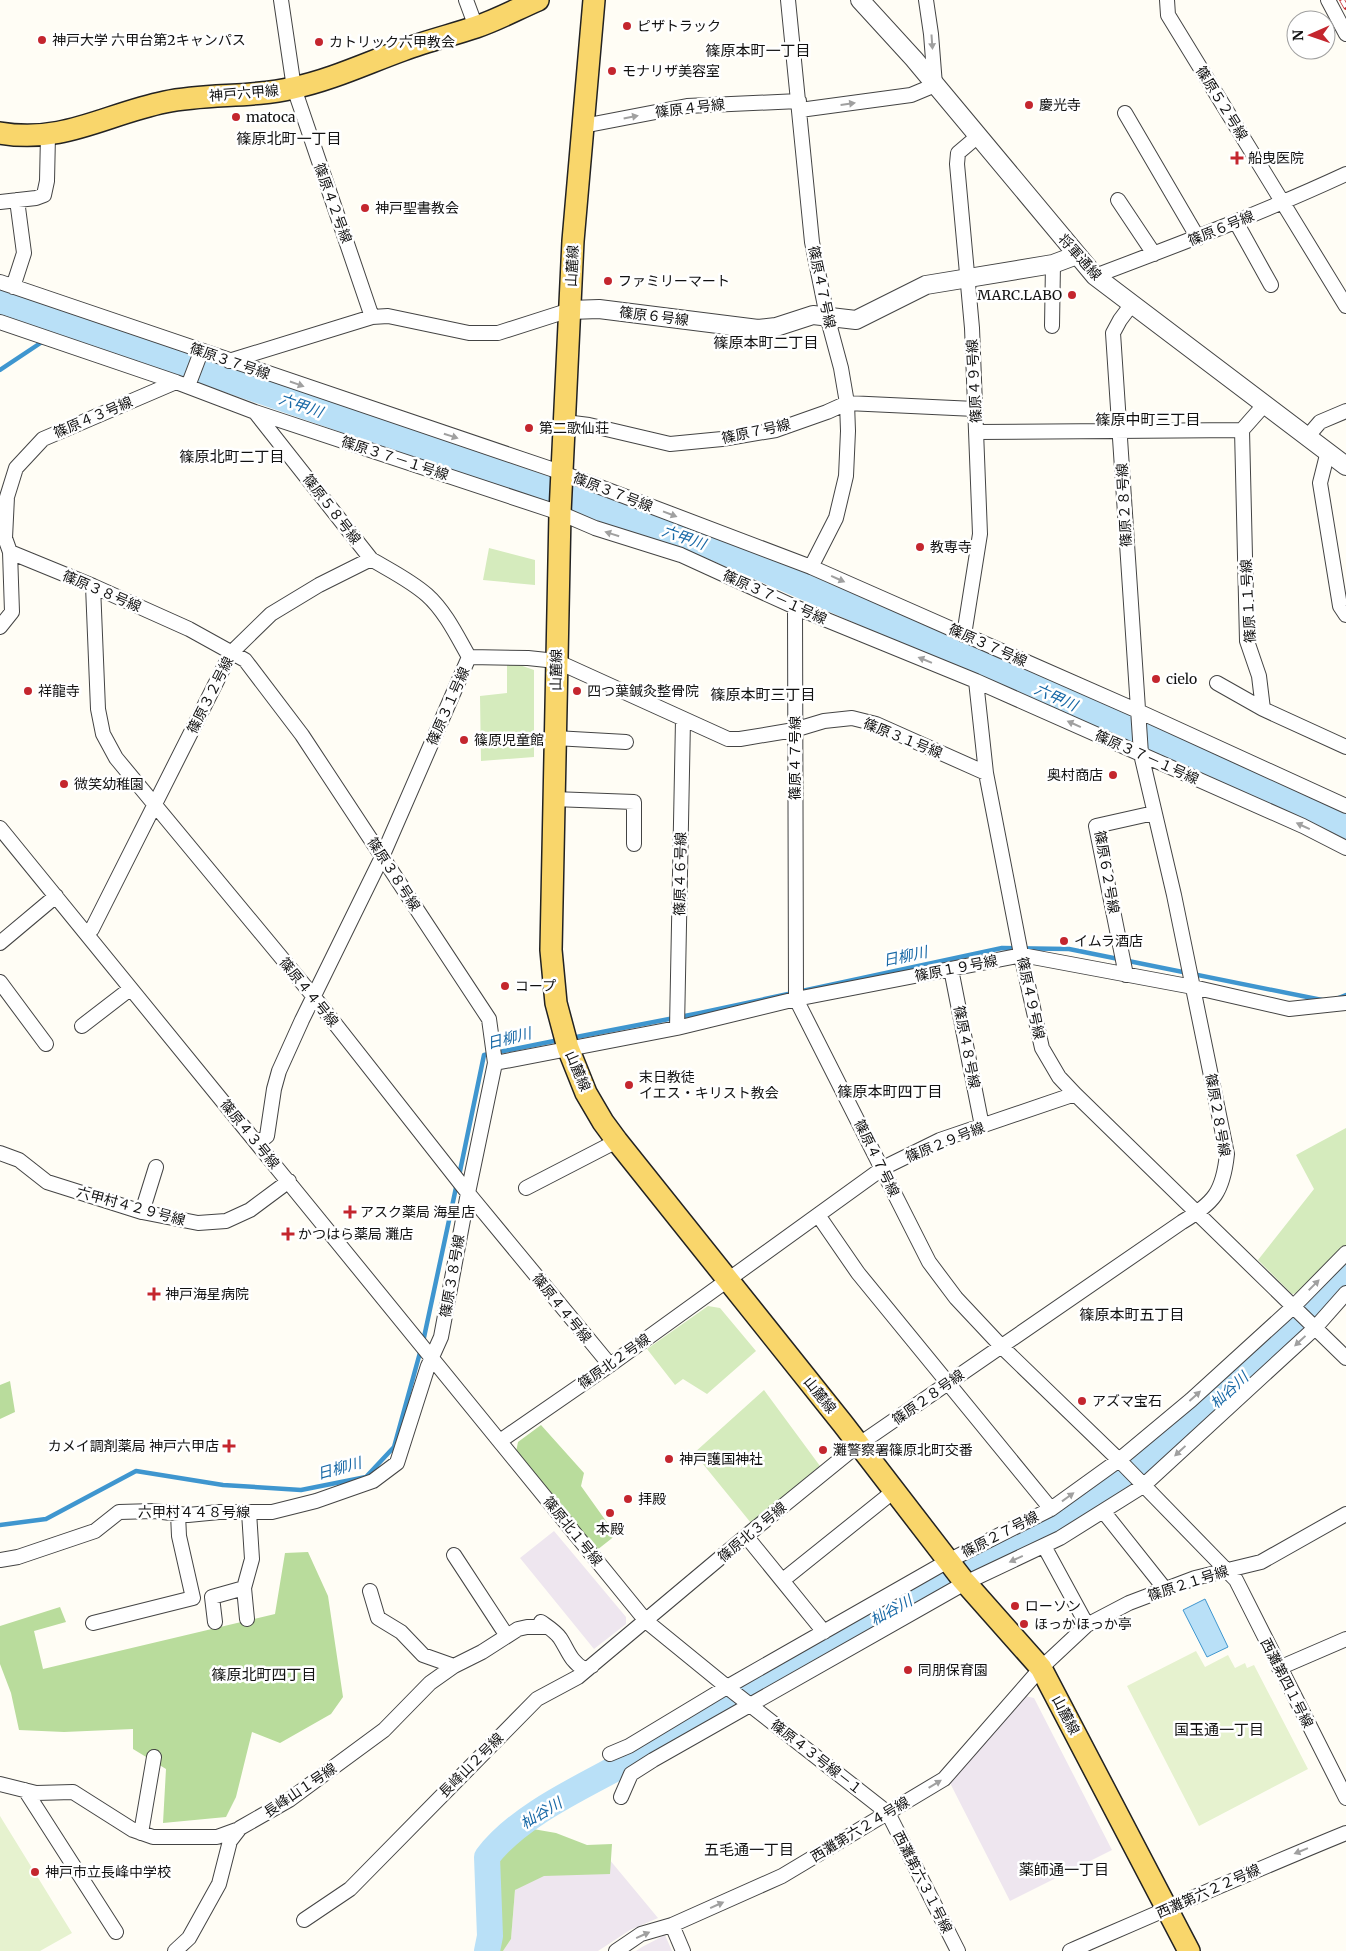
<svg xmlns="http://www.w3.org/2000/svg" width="1346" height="1951" font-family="Merriweather,'Noto Sans JP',serif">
<rect width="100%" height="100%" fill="#fffdf5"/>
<!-- industrial -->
<path fill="#eee6ef" d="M554 1531 626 1617V1624L594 1649 520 1558Z
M1025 1696 1034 1698 1112 1850 1010 1901 950 1783Z
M609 1859 658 1918 630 1930 598 1951H503L511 1939 515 1890 549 1863Z
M665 1935 672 1951H636L642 1947Z"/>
<!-- green -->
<path fill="#d5ebbd" d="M489 548 535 560V585L483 580Z
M514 663 534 670V757L481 761 480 696 507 693V665Z
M1346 1128V1245L1300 1293 1292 1294 1258 1260 1314 1189 1296 1155Z
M708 1306 720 1308 756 1351 707 1394 683 1379 675 1385 647 1349Z
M764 1390 820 1466 751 1523 694 1453Z"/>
<!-- forest -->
<path fill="#b9dc9c" d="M10 1381 15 1412 0 1419V1385Z
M541 1425 584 1473 581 1486 616 1535 597 1550 516 1452 518 1442Z
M308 1552 328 1596 343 1697 331 1714 280 1743 252 1732 236 1797 226 1817 163 1823 166 1769 133 1749V1729L64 1732 19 1730 11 1693 0 1664V1626L60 1607 66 1622 34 1631 43 1669 275 1614 285 1553Z
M533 1829 556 1833 587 1845 612 1844 610 1874 544 1876 515 1890 511 1939 503 1951H494L496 1939 481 1912 479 1873 494 1849Z"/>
<!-- pitch -->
<path fill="#e6f2cf" d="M1196 1651 1205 1667 1228 1655 1235 1668 1245 1663 1247 1668 1254 1665 1308 1769 1199 1826 1127 1686Z
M0 1816 72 1933 40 1951H0Z"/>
<!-- water -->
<path fill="#b9e0f7" stroke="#3f96cf" d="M1205 1599 1228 1647 1207 1657 1183 1610Z"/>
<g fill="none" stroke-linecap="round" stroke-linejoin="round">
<!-- stream -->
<path stroke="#3f96cf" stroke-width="4.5" d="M51 336 68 324
M0 370 45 340
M1336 999 1346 995
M571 1038 700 1013 1002 948 1069 949 1322 1000
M459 1176 484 1055 559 1040
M423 1342 457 1183
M0 1525 46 1519 136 1471 223 1485 301 1490 366 1477 394 1447 421 1349"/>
<!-- river -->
<path stroke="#b9e0f7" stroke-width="26" d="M0 301 711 546 1241 777 1346 828
M487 1951 490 1936 487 1857C521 1812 590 1784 638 1756 749 1692 860 1629 971 1565 994 1553 1019 1544 1042 1530 1067 1516 1094 1501 1117 1483 1201 1422 1274 1349 1346 1275"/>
<defs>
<path id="minor" d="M281 0 294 88 372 317
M466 0 476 27
M788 0 812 242 827 316 841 368 847 403 848 431 846 476 836 518 811 567
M1167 0 1168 15 1346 306
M1328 0 1346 34
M800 110 911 95 935 85 931 34 926 0
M1125 113 1198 238
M583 126 687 106 799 101
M1118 200 1154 254
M0 202 36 198 44 195 47 181 48 135
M1236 222 1271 285
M1095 276C1180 244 1264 212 1346 174
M0 282 563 473 811 567 1138 711 1346 806
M13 287 24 253 17 200
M0 322 176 382
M1052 326 1053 264
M229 361 372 317 388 316 469 333H498L570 310
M188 386 201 352
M255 412 371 559
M565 422 589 425 670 444 722 439 776 430 827 412 847 403 975 409
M1242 430 1247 641 1259 676 1263 709 1346 747
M1242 430 1265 404
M977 432 1242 430
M1308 436 1320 422 1346 411
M1328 451 1320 483 1340 606 1346 615
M93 586 98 709 103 734 116 758 314 997 468 1193 610 1365
M795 607 796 999 929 1262 956 1298 1002 1347 1119 1460 1236 1580 1346 1798
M0 627 12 612 10 552 5 538 7 497 16 468 43 439 176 382 255 412 560 513 595 528 681 555 795 607 976 681 1303 826 1346 848
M964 635 980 534 972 328 957 164 958 153 978 136
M469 657 528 658 556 661 728 739H740L794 730 824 721 852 718 876 724 986 773
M976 681 986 773 1021 954 1042 1048 1059 1077 1075 1094 1346 1358
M1217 683 1263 709
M555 738 626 742
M553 799 634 802V844
M0 828 646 1621 727 1687 888 1813 958 1951
M87 934 92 929 231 653 271 614 319 585 371 559C389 570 410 580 427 595 445 611 457 636 469 657
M0 943 56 896
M951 969 982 1126
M1126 975 1096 826 1154 813
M0 982 46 1044
M82 1026 130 989
M677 1028 683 720
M495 1063 677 1028 796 999 1022 955 1193 987 1289 1009 1346 1003
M258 1143 267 1136 274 1089 279 1071 302 1020 382 857 469 657
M0 1153 19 1160 47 1182 142 1212 198 1223 226 1221 250 1210 289 1181
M526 1188 617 1141
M142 1212 156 1167
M818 1215 858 1273 1051 1509
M500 1441 610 1365 883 1168 940 1140 1075 1094
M1103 1511 1165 1589
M746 1536 824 1632
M1044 1546 1087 1625
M454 1555 507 1636
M0 1560 18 1557 95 1531 119 1512 154 1511 188 1515 219 1512H272L316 1501 373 1481 397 1463 428 1366 441 1337 468 1193 495 1063 489 1019 302 735 245 660 189 629 93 586 10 552
M783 1580 894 1491
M244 1588 247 1619
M370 1591 378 1618 401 1632 423 1655 454 1666
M215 1622 212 1597 244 1588 252 1559 249 1512
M541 1622C548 1627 555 1631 560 1638 568 1650 570 1661 584 1669L592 1666
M93 1623 193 1598 179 1536 178 1514
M1279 1668 1346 1639
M610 1754 629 1746 727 1687 948 1561 1051 1509 1119 1460 1191 1400 1293 1307 1346 1253
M0 1784 36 1793 73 1792 133 1830 153 1837H217L239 1829
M25 1790 116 1932
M621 1797 631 1774 653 1760 965 1583 1060 1538 1143 1486 1315 1328 1346 1293
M141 1833 154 1757
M304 1920 350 1889 537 1699 578 1677 751 1532 858 1445 1182 1222C1214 1203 1223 1192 1227 1154L1174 895 1141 754 1113 333 1120 320 1132 304
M672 1925 683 1951
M175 1951 189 1938 219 1884 230 1841 240 1828 289 1800 384 1730 430 1683 454 1666 482 1652 518 1629 527 1627H548
M616 1951 641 1934 672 1925 782 1876 944 1779 1041 1668 1087 1625 1129 1603 1195 1578 1261 1562 1346 1514
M1070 1951C1162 1911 1253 1871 1346 1833"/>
<path id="tertiary" d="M860 0 914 59 1095 276 1346 466
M570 310 599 309 758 329 776 327 813 315 856 320 926 285 1053 264 1077 255"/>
<path id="primary" d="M594 0 573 241 560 513 551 950 556 1003 568 1048 586 1093 603 1122 617 1141 843 1424 963 1580 1041 1668 1189 1951
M0 133C63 144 106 114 165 102 207 93 251 98 293 88 331 80 367 63 403 50 427 41 452 35 476 27 497 20 517 9 538 0"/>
</defs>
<!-- minor casing -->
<use href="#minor" stroke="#444" stroke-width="16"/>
<!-- tertiary casing -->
<use href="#tertiary" stroke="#444" stroke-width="20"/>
<!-- primary casing -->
<use href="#primary" stroke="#222" stroke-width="24"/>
<!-- minor -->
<use href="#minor" stroke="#fff" stroke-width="14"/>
<!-- tertiary -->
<use href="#tertiary" stroke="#fff" stroke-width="18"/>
<!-- primary -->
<use href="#primary" stroke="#f9d66b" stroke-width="21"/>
<defs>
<path id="rail" d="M1342 0 1346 7"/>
</defs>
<!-- rail casing -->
<use href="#rail" stroke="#c4262e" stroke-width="5.5"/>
<!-- rail -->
<use href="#rail" stroke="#fff" stroke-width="4" stroke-dasharray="11" stroke-linecap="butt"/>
</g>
<!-- one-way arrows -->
<defs><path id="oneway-solid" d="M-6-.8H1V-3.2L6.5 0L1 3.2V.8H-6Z" transform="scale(1.25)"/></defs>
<g fill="#a0a0a0">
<use href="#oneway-solid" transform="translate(932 42) rotate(86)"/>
<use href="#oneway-solid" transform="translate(848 104) rotate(-8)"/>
<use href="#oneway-solid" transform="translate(631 117) rotate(-11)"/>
<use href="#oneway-solid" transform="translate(297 384) rotate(19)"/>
<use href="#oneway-solid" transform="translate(451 436) rotate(18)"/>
<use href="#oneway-solid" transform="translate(670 514) rotate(21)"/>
<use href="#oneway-solid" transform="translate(612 534) rotate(-163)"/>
<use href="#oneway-solid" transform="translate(838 579) rotate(24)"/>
<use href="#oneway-solid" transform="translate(925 660) rotate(-158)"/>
<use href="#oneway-solid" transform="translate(1074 724) rotate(-156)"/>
<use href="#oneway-solid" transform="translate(1303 826) rotate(-155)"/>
<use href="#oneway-solid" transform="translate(1314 1285) rotate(-45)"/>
<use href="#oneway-solid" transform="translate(1300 1341) rotate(137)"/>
<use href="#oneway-solid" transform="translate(1195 1396) rotate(-42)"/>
<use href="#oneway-solid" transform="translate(1180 1451) rotate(137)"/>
<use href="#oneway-solid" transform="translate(1068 1497) rotate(-36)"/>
<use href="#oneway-solid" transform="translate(1016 1559) rotate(155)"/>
<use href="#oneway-solid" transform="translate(935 1784) rotate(-31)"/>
<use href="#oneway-solid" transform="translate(1301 1851) rotate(158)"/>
<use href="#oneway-solid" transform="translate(717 1905) rotate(-24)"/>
<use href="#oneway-solid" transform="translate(643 1935) rotate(-24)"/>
</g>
<!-- markers -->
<g fill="#c4262e" stroke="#fff" stroke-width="2">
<circle cx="627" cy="26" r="5"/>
<circle cx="42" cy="40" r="5"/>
<circle cx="319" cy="42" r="5"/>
<circle cx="612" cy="71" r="5"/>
<circle cx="1029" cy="105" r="5"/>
<circle cx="236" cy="117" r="5"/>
<path d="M1234.5 150.5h5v5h5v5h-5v5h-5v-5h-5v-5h5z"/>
<circle cx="365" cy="208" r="5"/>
<circle cx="608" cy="281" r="5"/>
<circle cx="1072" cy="295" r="5"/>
<circle cx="529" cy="428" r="5"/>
<circle cx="920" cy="547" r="5"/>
<circle cx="1156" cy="679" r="5"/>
<circle cx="28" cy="691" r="5"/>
<circle cx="577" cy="691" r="5"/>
<circle cx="464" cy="740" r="5"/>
<circle cx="1113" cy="775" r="5"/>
<circle cx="64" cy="784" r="5"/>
<circle cx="1064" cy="941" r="5"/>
<circle cx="505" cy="986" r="5"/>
<circle cx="629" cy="1085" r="5"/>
<path d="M347.5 1204.5h5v5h5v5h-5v5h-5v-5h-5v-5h5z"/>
<path d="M285.5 1226.5h5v5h5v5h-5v5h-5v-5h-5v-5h5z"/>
<path d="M151.5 1286.5h5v5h5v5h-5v5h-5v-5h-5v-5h5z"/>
<circle cx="1082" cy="1401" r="5"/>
<path d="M226.5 1438.5h5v5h5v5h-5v5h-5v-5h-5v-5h5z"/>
<circle cx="823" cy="1450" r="5"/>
<circle cx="669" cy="1459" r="5"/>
<circle cx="628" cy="1499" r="5"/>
<circle cx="610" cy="1513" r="5"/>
<circle cx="1015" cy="1606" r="5"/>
<circle cx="1024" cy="1624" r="5"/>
<circle cx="908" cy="1670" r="5"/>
<circle cx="35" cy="1872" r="5"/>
</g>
<g text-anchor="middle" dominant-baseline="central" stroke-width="5" stroke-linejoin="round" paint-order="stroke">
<!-- poi labels -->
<g font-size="14" fill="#111" stroke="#fff" text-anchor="start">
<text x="637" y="26">ピザトラック</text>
<text x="52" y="40">神戸大学 六甲台第2キャンパス</text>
<text x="329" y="42">カトリック六甲教会</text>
<text x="622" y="71">モナリザ美容室</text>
<text x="1039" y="105">慶光寺</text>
<text x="246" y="117">matoca</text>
<text x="1248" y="158">船曳医院</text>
<text x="375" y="208">神戸聖書教会</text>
<text x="618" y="281">ファミリーマート</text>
<text x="1062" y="295" text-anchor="end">MARC.LABO</text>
<text x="539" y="428">第二歌仙荘</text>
<text x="930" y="547">教専寺</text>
<text x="1166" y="679">cielo</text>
<text x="38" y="691">祥龍寺</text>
<text x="587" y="691">四つ葉鍼灸整骨院</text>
<text x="474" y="740">篠原児童館</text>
<text x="1103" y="775" text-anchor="end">奥村商店</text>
<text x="74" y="784">微笑幼稚園</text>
<text x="1074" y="941">イムラ酒店</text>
<text x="515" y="986">コープ</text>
<text x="639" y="1077">末日教徒<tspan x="639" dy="16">イエス・キリスト教会</tspan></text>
<text x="360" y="1212">アスク薬局 海星店</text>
<text x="298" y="1234">かつはら薬局 灘店</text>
<text x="165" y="1294">神戸海星病院</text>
<text x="1092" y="1401">アズマ宝石</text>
<text x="219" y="1446" text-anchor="end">カメイ調剤薬局 神戸六甲店</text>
<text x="833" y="1450">灘警察署篠原北町交番</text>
<text x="679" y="1459">神戸護国神社</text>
<text x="638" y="1499">拝殿</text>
<text x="610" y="1529" text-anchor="middle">本殿</text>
<text x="1025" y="1606">ローソン</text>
<text x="1034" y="1624">ほっかほっか亭</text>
<text x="918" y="1670">同朋保育園</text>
<text x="45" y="1872">神戸市立長峰中学校</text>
</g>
<!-- street labels -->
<g font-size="14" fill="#111" stroke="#fff">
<text transform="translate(244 93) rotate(-5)">神戸六甲線</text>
<text transform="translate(1222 103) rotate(58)">篠原５２号線</text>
<text transform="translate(690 108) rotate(-7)">篠原４号線</text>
<text transform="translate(333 203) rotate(70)">篠原４２号線</text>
<text transform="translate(1221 228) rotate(-22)">篠原６号線</text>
<text transform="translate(1080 257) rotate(48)">将軍通線</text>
<text transform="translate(572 266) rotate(-87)">山麓線</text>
<text transform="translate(822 287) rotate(78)">篠原４７号線</text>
<text transform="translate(654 316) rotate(7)">篠原６号線</text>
<text transform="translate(230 361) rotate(19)">篠原３７号線</text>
<text transform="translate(974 381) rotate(-93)">篠原４９号線</text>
<text transform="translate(93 417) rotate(-23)">篠原４３号線</text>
<text transform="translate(756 431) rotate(-12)">篠原７号線</text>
<text transform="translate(395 458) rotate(18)">篠原３７－１号線</text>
<text transform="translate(613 492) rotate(21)">篠原３７号線</text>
<text transform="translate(1124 505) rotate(-93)">篠原２８号線</text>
<text transform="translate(332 509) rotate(52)">篠原５８号線</text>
<text transform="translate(102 591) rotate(23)">篠原３８号線</text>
<text transform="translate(775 597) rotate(24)">篠原３７－１号線</text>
<text transform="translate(1248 601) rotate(-93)">篠原１１号線</text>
<text transform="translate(988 645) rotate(24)">篠原３７号線</text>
<text transform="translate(556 670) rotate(-89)">山麓線</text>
<text transform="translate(210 695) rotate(-63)">篠原３２号線</text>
<text transform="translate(448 706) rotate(-66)">篠原３１号線</text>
<text transform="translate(903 738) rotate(22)">篠原３１号線</text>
<text transform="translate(1147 757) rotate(24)">篠原３７－１号線</text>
<text transform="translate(795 758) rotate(-90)">篠原４７号線</text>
<text transform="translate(1107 872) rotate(80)">篠原６２号線</text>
<text transform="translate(394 874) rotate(57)">篠原３８号線</text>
<text transform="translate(680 874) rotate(-89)">篠原４６号線</text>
<text transform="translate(956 968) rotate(-11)">篠原１９号線</text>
<text transform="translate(309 992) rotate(51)">篠原４４号線</text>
<text transform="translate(1031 998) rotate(78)">篠原４９号線</text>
<text transform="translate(967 1047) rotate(79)">篠原４８号線</text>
<text transform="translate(578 1071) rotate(67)">山麓線</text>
<text transform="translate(1218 1115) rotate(80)">篠原２８号線</text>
<text transform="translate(250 1134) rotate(51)">篠原４３号線</text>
<text transform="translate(945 1142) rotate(-22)">篠原２９号線</text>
<text transform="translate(877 1158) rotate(64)">篠原４７号線</text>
<text transform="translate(131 1206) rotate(15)">六甲村４２９号線</text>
<text transform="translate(452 1276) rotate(-80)">篠原３８号線</text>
<text transform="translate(562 1308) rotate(51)">篠原４４号線</text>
<text transform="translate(614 1361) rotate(-35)">篠原北２号線</text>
<text transform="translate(820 1395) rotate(51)">山麓線</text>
<text transform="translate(928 1397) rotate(-35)">篠原２８号線</text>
<text x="194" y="1512">六甲村４４８号線</text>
<text transform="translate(573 1531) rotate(51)">篠原北１号線</text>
<text transform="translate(752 1532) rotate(-40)">篠原北３号線</text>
<text transform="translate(1000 1534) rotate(-27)">篠原２７号線</text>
<text transform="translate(1188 1583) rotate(-18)">篠原２１号線</text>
<text transform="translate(1287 1683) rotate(63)">西灘第四１号線</text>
<text transform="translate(1066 1715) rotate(62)">山麓線</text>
<text transform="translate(817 1757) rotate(38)">篠原４３号線－１</text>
<text transform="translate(471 1765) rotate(-45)">長峰山２号線</text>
<text transform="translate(300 1790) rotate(-34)">長峰山１号線</text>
<text transform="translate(860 1829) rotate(-31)">西灘第六２４号線</text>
<text transform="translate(923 1882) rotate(63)">西灘第六３１号線</text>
<text transform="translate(1208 1891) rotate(-24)">西灘第六２２号線</text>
</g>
<!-- neighbourhood labels -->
<g font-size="15" fill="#111" stroke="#fff">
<text x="758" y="50">篠原本町一丁目</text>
<text x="289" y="138">篠原北町一丁目</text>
<text x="766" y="342">篠原本町二丁目</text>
<text x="1148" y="419">篠原中町三丁目</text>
<text x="232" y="456">篠原北町二丁目</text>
<text x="763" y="694">篠原本町三丁目</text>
<text x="890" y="1091">篠原本町四丁目</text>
<text x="1132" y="1314">篠原本町五丁目</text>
<text x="264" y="1674">篠原北町四丁目</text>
<text x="1219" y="1729">国玉通一丁目</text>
<text x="749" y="1849">五毛通一丁目</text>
<text x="1064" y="1869">薬師通一丁目</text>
</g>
<!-- water labels -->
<g font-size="15" font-style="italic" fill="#1768a6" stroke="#fff">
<text transform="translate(301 405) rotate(19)">六甲川</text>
<text transform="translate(684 537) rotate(19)">六甲川</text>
<text transform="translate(1056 697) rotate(24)">六甲川</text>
<text transform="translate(905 956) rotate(-12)">日柳川</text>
<text transform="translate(509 1038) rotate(-14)">日柳川</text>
<text transform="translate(1229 1390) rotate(-43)">杣谷川</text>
<text transform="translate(339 1468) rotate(-15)">日柳川</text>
<text transform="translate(891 1610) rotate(-29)">杣谷川</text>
<text transform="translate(541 1813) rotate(-31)">杣谷川</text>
</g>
</g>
<!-- north arrow -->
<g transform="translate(1311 35) rotate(268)"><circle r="24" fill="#ffffff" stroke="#a0a0a0"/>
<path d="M0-4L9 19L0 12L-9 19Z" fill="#c4262e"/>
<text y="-8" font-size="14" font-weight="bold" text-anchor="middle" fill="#111111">N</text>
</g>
</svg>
